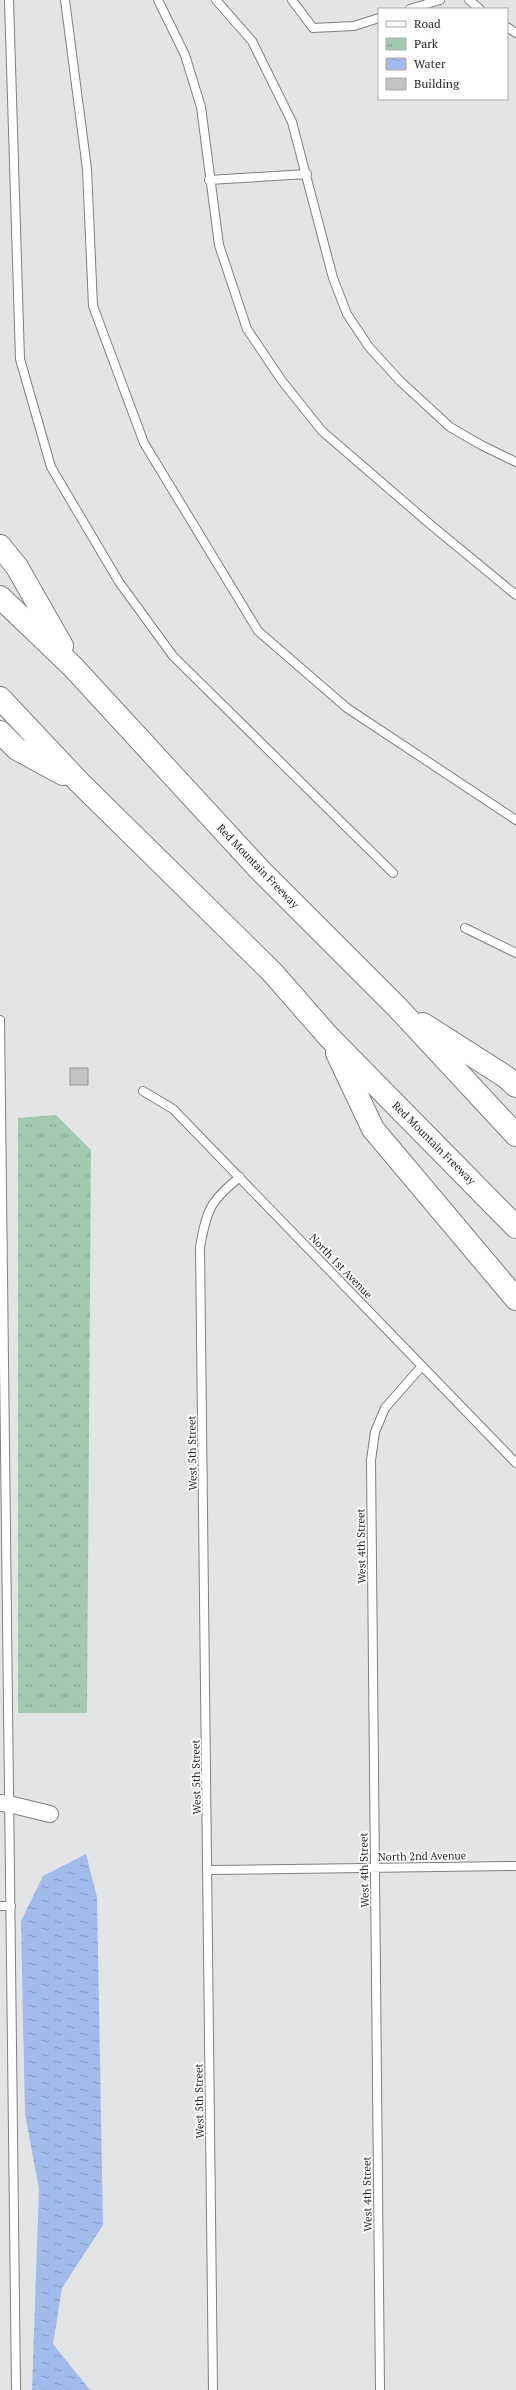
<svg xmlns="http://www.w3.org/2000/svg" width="516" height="2390" font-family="'PT Serif',serif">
<defs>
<pattern id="park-tufts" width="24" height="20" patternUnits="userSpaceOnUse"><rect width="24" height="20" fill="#a2cab1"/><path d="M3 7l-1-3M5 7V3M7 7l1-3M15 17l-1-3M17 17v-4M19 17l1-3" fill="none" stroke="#84a490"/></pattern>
<pattern id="water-ripples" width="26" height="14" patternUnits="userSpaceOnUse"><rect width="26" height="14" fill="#a1bbeb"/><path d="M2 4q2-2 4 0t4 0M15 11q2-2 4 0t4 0" fill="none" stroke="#8398be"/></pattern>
</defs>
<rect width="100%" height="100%" fill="#e3e4e6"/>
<!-- park -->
<path fill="url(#park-tufts)" d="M56 1115 91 1150 87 1713H18V1118Z"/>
<!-- water -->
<path fill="url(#water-ripples)" d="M86 1854 97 1897 103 2225 62 2288 53 2344 90 2390H32L39 2189 25 2114 21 1921 43 1876Z"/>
<!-- building -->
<path fill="#c4c2c4" stroke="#979597" d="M70 1068H88V1085H70Z"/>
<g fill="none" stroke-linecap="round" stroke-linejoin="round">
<defs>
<path id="service" d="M9 0 20 359 51 467 119 582 173 656 393 873
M65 0 87 169 93 306 144 443 258 631 347 708 516 820
M158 0 185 55 201 107 219 245 247 329 282 381 322 431 431 525 516 595
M216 0 252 41 292 122 333 278 347 314 369 347 400 381 450 427 481 445 516 462
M292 0 313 28 354 26 379 18
M469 0 480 9
M410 9 440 0
M507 27 516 33
M209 180 307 174
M465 928 516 953
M0 1020 16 2390
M143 1091 173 1109 516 1463
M208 1870 516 1866
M0 1906H11
M213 2390 200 1247C207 1209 210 1201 240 1177
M380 2390 371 1460 375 1432 385 1408 422 1366"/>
<path id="minor" d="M0 1803 9 1804 50 1814"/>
<path id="motorway" d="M0 546 17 567 62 646
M0 597 73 667 259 869 397 1007 516 1135
M0 698 79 782 272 972 328 1036 516 1227
M0 732 17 749 63 774
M423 1024 506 1077 516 1086
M337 1053 373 1129 516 1299"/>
</defs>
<!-- service casing -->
<use href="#service" stroke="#808082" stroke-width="10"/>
<!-- minor casing -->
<use href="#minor" stroke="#808082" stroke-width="18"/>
<!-- motorway casing -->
<use href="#motorway" stroke="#808082" stroke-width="24"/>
<!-- service -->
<use href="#service" stroke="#fff" stroke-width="8"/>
<!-- minor -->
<use href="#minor" stroke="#fff" stroke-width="16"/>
<!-- motorway -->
<use href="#motorway" stroke="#fff" stroke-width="22"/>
</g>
<g text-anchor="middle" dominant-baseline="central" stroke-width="3.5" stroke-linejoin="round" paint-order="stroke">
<!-- street labels -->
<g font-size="11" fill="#272728" stroke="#fff">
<text transform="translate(258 866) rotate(46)">Red Mountain Freeway</text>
<text transform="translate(434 1143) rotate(45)">Red Mountain Freeway</text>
<text transform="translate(341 1266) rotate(46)">North 1st Avenue</text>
<text transform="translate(192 1453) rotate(-91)">West 5th Street</text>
<text transform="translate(361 1546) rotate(-91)">West 4th Street</text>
<text transform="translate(196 1777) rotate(-91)">West 5th Street</text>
<text transform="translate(422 1856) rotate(-1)">North 2nd Avenue</text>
<text transform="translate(364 1870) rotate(-91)">West 4th Street</text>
<text transform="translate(199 2101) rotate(-91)">West 5th Street</text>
<text transform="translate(367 2194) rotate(-91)">West 4th Street</text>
</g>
</g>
<!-- legend -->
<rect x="378" y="8" width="130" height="92" fill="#ffffff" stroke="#a9a9a9"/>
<rect x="386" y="21" width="20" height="6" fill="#ffffff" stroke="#a9a9a9"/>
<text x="414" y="28" font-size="12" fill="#272728">Road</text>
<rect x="386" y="38" width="20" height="12" fill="url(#park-tufts)" stroke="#a9a9a9"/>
<text x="414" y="48" font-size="12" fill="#272728">Park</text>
<rect x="386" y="58" width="20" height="12" fill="url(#water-ripples)" stroke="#a9a9a9"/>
<text x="414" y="68" font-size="12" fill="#272728">Water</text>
<rect x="386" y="78" width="20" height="12" fill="#c4c2c4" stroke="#a9a9a9"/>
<text x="414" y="88" font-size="12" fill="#272728">Building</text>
</svg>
